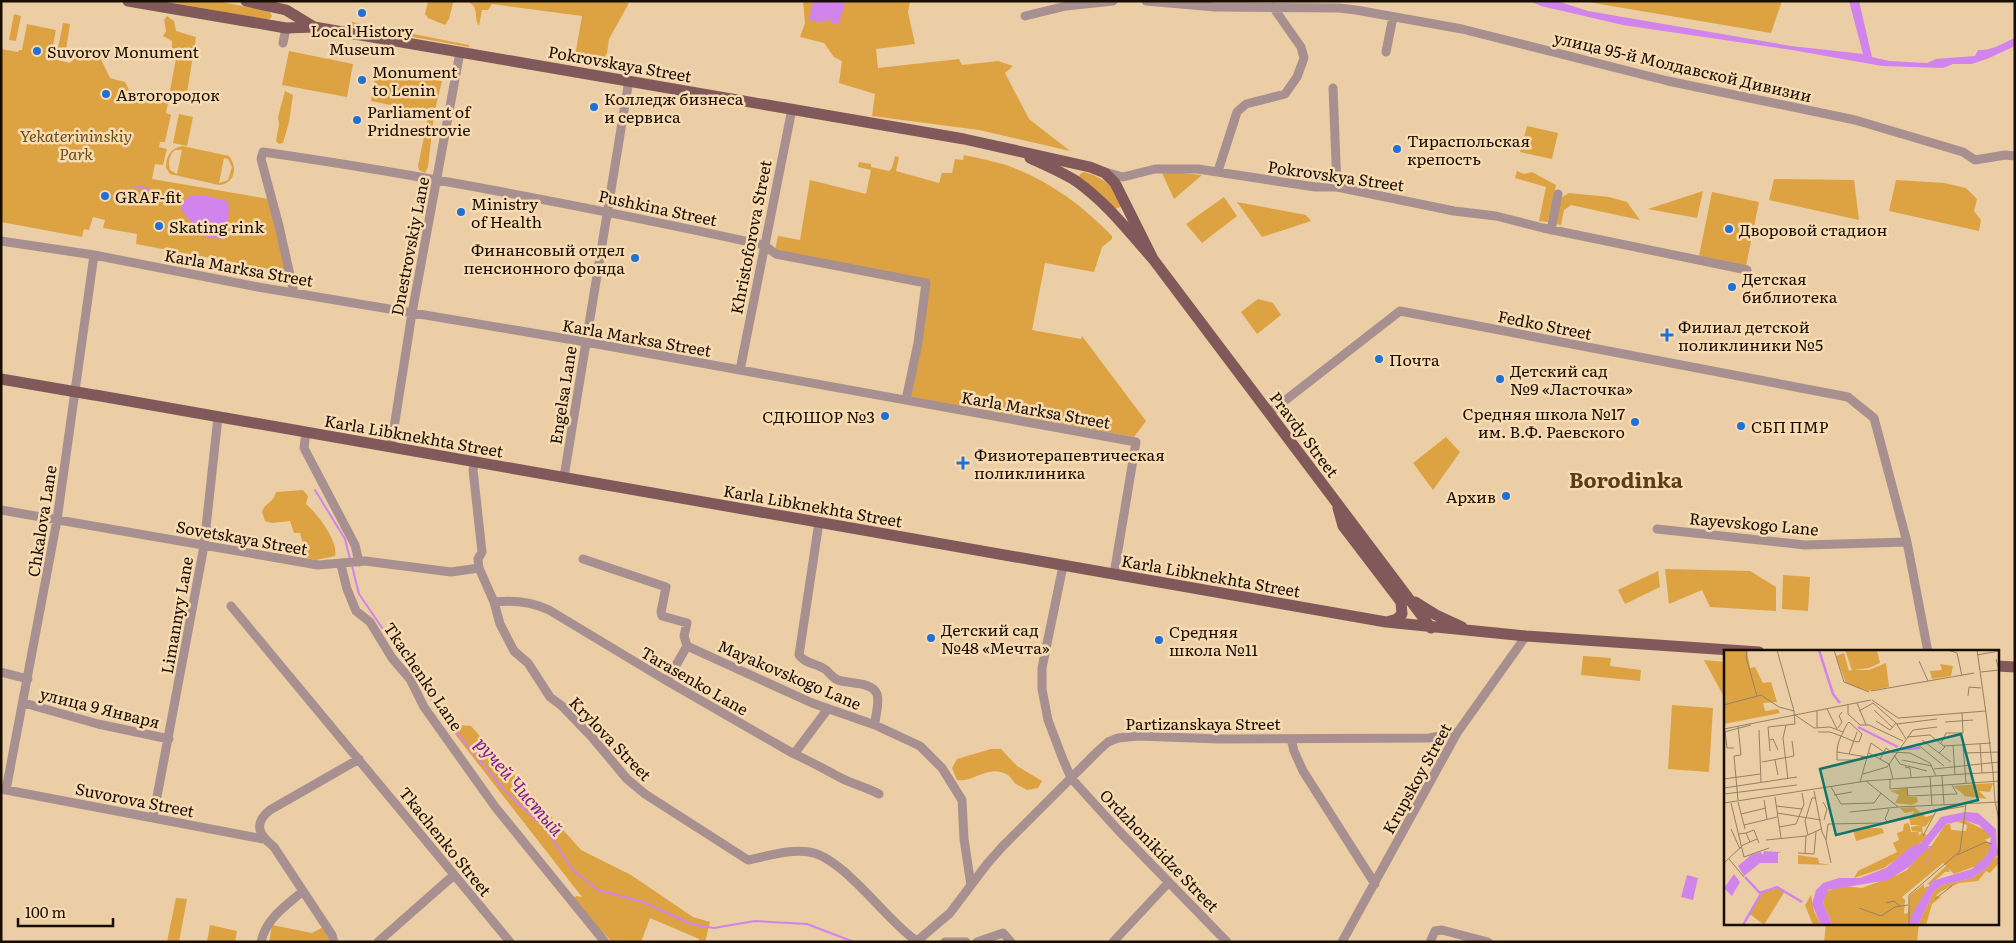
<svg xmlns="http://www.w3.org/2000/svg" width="2016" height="943" font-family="Literata,serif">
<rect width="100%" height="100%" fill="#ebcea5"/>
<!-- green -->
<path fill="#dda342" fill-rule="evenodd" d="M163 1H216L269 11 272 16 269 20Z
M428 1H459L453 3 449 19 445 25 428 18 425 14Z
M467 1H624L629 3 609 39 607 53 601 65 575 56 582 16 492 4 488 10H482L479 26C473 16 480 7 467 1Z
M803 1H910L908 12 915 44 876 49 878 68 959 59 962 65 998 61 1013 66 1005 73 1029 119 1070 151 979 130 872 116 875 94 839 83 842 61 834 57 824 43 800 37 805 23Z
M1582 1H1782L1771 33Z
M14 14 21 16 16 41 9 40Z
M167 16 174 21 176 31 196 37 186 99 169 96 178 48 172 49V41L163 36 166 31 164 20Z
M352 22 469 45V47L351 26Z
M63 23 70 24 66 50 58 48Z
M27 24 56 30 51 55 54 56V59L70 63 81 52 97 51 110 78 125 82 129 90 169 98 166 113 171 115 165 142H160L159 147 167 149 163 165 155 164 152 179 269 199 285 272 136 244 137 234 103 228 105 220 93 217 89 230 84 229 82 237 1 222V49L18 52 19 50H22Z
M289 51 353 64 347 97 282 85Z
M377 68 442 81 434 114 428 167 425 173 419 170 418 166 429 113 371 101Z
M285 91 293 95 289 122 283 143 279 144 276 141 279 124 278 117Z
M179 114 193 117 187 146 173 143Z
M1527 126 1558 133 1552 159 1520 152Z
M182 146 229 156C238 167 235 184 219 185L170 174 166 168C166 156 170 149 182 146ZM175 150H182L177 174 170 170C168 163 169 155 175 150ZM224 158 228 159 232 167 228 180 219 183Z
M964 155C978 158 993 161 1006 165 1048 180 1081 204 1112 236V239L1102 247 1094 272 1045 263 1032 330 1081 339 1082 336 1146 421 1134 437 911 397 922 343 930 280 775 250 778 236 800 240 810 180 866 194 871 170 858 167 859 162 871 164V167L889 171 892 168 895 156 899 157 896 171 939 183 942 173H952L955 159 963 160Z
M1517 171 1524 174 1532 172 1556 185 1548 222 1539 221 1546 187 1515 178Z
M1084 172C1102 177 1117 187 1121 207L1114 209 1079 178 1080 174Z
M1162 173H1182L1202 175 1174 199Z
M1774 179 1854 180 1859 220 1769 200Z
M1896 180 1944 183 1966 188 1977 199 1974 211 1981 220 1979 231 1889 211Z
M1703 191 1697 218 1648 209Z
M1712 192 1759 202 1746 266 1699 256Z
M1569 193 1609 197 1627 202 1640 220 1571 205 1564 210 1561 225 1555 224 1561 198Z
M1224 197 1237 216 1202 243 1186 224Z
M1237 202 1306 215 1311 221 1262 237Z
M1258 299 1273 303 1281 315 1257 334 1241 312Z
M1446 437 1460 452 1433 490 1413 463Z
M303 490 308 496 306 504C317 513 339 542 335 556L316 560 307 558 300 533H294L290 521 272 523 265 521 262 512C265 502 273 504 276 492Z
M1665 569 1750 571 1776 587V611L1710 607 1702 590 1669 604Z
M1658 571 1660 587 1625 604 1618 590Z
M1783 575 1810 577 1808 611 1782 609Z
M1583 656 1611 658 1610 666 1641 670 1640 681 1581 675Z
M1704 660 1725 662V695H1723Z
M1672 705 1713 708 1709 772 1668 769Z
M447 724 471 726 581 850 631 875 693 917 710 922 705 942H699V939L650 918 641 942H612L572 899 576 896 582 897Z
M991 749H1001L1017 766 1042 781 1038 788 1027 790C1024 788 1019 786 1016 784 1013 782 1011 777 1008 775 988 763 974 783 957 780L952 768 957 759Z
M176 898 187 899 179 942H167Z
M1826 924H1919L1917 942H1824Z
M210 925 237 931 235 942H207Z
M272 925 312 933 323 927 330 942H269Z"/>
<!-- water -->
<path fill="#d184eb" d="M813 1H843L845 3 839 23H831L830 20H826L823 23 809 20Z
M1530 1H1557L1588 11 1791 46 1863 54 1849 1H1859L1872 57 1889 61 1927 63 1936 59 1975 56 1978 50C1993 51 2002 43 2015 38V46L1989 58 1972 64H1953L1943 68 1882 66 1792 50 1623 25 1541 6Z
M190 196H206L228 201C230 213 228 227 223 239L206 237 199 231 181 210 182 203Z
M1687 875 1698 878 1693 900 1681 897Z"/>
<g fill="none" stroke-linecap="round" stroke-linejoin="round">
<!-- stream -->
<path stroke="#d184eb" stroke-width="2" d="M126 200 134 193 136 187 139 186 149 190
M315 490 345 539 350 559
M352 566 359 594 439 711 505 791 545 828 573 870 598 890 643 902 691 924 714 928 755 921 807 924 854 942"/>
<!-- minor -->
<path stroke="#a89090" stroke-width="9" d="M1146 1 1215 7 1339 8 1356 10 1462 29 1668 81 1855 120 1963 152 1975 160 2005 155 2015 156
M1025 16 1066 6 1113 1
M283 43 286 28
M1386 52 1393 17
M1333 88 1337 187
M1218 171 1237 112 1246 104 1285 94 1297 77 1304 58 1301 47 1273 7
M1105 172 1123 177 1155 169H1198L1315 187H1337L1454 211 1496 216 1543 228 1747 270
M1551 230 1558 194
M1 241 94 255 258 287 586 342 1136 442 1114 574
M294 293 279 226 261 159 263 152C431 176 598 209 764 245L776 254 926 283 918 343 906 400
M740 370 792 109
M1269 413 1400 311 1848 397 1874 418 1907 542 1928 652
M306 432 304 448 355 545 359 562
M391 447 412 313 460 52
M475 462 473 470 482 552 478 559 479 568 494 602 500 624 514 651 528 663 550 697 562 706 591 736 627 779 645 794 748 860C768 856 789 849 809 852 844 857 888 923 918 942
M564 477 629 80
M1 510 318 565 365 561 451 572 479 568
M819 522 799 655C805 664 817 663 826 670 830 673 832 678 838 680 848 684 872 681 877 694 880 703 875 715 875 725
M1657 529 1805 545 1907 542
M583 559 666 587 661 612 662 616 687 623 684 636 687 646 812 703 875 725 920 746 942 768 962 800 964 839 971 885
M341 565 347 589 356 611 370 622 392 658 410 679 424 707 496 808 605 942
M1063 566 1042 668V689L1048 720 1062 757 1071 778 1118 830 1227 942
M494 602C513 600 532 602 549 610L667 681 794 754C810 761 824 769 839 777 852 784 866 787 879 794
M231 606 510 942
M1 672 28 679
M667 681 687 646
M24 703 98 724 169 739
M1291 739 1294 751 1303 771 1375 884
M794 754 827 710
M1 789 263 839
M6 790 57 520 94 255
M153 818 204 546 218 417
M261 942C266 918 286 906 303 891
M334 942 332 935 274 847C260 836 252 824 270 810L359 759
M378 942 454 875
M916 942 950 913 987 864 1002 847 1098 751 1108 742 1118 738 1138 736 1219 739 1429 738 1457 733
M945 942H966
M977 942 1003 933 1011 942
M1113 942 1169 882
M1342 942 1457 733 1526 636
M1430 942 1435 931 1442 930 1488 942"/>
<!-- major -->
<path stroke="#81595a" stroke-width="11" d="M128 1 286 28 314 27 964 139 1090 167 1105 173 1115 183 1153 259
M246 1 286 10 314 27
M1030 158C1045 165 1062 172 1076 181 1106 202 1129 232 1153 259L1431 628
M1 379 94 395
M95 395 1386 622 1526 636 1759 652
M1338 508 1343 526 1401 602 1402 614 1397 619 1387 622
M1415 602 1436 615 1462 627
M1997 666 2015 667"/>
</g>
<!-- markers -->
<g fill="#1e71db" stroke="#f8dbb1" stroke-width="2">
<circle cx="362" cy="13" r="5"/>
<circle cx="37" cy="51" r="5"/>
<circle cx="362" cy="80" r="5"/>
<circle cx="106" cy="94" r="5"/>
<circle cx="594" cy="107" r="5"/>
<circle cx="357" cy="120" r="5"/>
<circle cx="1397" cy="149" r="5"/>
<circle cx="105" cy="196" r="5"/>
<circle cx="461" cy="212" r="5"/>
<circle cx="159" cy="226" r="5"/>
<circle cx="1729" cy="229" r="5"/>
<circle cx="635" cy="258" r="5"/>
<circle cx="1732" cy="287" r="5"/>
<path d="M1664.5 327.5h5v5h5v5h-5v5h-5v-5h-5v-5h5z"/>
<circle cx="1379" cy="359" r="5"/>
<circle cx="1500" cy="379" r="5"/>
<circle cx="885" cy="416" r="5"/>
<circle cx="1635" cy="422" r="5"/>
<circle cx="1741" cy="426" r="5"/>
<path d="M960.5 455.5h5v5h5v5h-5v5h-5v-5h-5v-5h5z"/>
<circle cx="1506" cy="496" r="5"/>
<circle cx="931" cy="638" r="5"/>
<circle cx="1159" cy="640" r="5"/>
</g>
<g text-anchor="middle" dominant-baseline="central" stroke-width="5" stroke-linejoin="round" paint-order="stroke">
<!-- poi labels -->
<g font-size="16" fill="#170d01" stroke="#f8dbb1" text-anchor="start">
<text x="362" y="30" text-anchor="middle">Local History<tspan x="362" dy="18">Museum</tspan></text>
<text x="47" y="51">Suvorov Monument</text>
<text x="372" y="71">Monument<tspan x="372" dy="18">to Lenin</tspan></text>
<text x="116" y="94">Автогородок</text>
<text x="604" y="98">Колледж бизнеса<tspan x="604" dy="18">и сервиса</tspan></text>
<text x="367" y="111">Parliament of<tspan x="367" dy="18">Pridnestrovie</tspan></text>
<text x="1407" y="140">Тираспольская<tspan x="1407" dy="18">крепость</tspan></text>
<text x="115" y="196">GRAF-fit</text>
<text x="471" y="203">Ministry<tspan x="471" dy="18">of Health</tspan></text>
<text x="169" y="226">Skating rink</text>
<text x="1739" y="229">Дворовой стадион</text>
<text x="625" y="249" text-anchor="end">Финансовый отдел<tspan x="625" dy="18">пенсионного фонда</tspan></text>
<text x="1742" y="278">Детская<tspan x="1742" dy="18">библиотека</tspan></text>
<text x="1678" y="326">Филиал детской<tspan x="1678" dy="18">поликлиники №5</tspan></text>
<text x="1389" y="359">Почта</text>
<text x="1510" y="370">Детский сад<tspan x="1510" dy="18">№9 «Ласточка»</tspan></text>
<text x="1625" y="413" text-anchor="end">Средняя школа №17<tspan x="1625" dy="18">им. В.Ф. Раевского</tspan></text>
<text x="875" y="416" text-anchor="end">СДЮШОР №3</text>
<text x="1751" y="426">СБП ПМР</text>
<text x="974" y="454">Физиотерапевтическая<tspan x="974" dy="18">поликлиника</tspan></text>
<text x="1496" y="496" text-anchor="end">Архив</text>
<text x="941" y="629">Детский сад<tspan x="941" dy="18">№48 «Мечта»</tspan></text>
<text x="1169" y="631">Средняя<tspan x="1169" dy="18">школа №11</tspan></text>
</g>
<!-- street labels -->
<g font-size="16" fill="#170d01" stroke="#f8dbb1">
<text transform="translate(620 63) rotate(10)">Pokrovskaya Street</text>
<text transform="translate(1683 66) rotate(13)">улица 95-й Молдавской Дивизии</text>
<text transform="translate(1336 175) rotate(8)">Pokrovskya Street</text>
<text transform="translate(658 207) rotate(12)">Pushkina Street</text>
<text transform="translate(750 237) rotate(-79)">Khristoforova Street</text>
<text transform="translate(409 246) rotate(-79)">Dnestrovskiy Lane</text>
<text transform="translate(239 267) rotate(10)">Karla Marksa Street</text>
<text transform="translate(1545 324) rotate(11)">Fedko Street</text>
<text transform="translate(637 337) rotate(10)">Karla Marksa Street</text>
<text transform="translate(562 395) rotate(-81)">Engelsa Lane</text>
<text transform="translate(1036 409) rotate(10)">Karla Marksa Street</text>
<text transform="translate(1305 434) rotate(53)">Pravdy Street</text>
<text transform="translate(414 435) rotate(10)">Karla Libknekhta Street</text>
<text transform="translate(813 505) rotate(10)">Karla Libknekhta Street</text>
<text transform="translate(41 521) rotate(-81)">Chkalova Lane</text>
<text transform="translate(1754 523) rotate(5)">Rayevskogo Lane</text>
<text transform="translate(242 537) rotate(10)">Sovetskaya Street</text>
<text transform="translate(1211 575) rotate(10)">Karla Libknekhta Street</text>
<text transform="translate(176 615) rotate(-80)">Limannyy Lane</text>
<text transform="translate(790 674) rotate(23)">Mayakovskogo Lane</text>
<text transform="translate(424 676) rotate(56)">Tkachenko Lane</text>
<text transform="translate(695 680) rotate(30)">Tarasenko Lane</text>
<text transform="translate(100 707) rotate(14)">улица 9 Января</text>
<text x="1203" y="723">Partizanskaya Street</text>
<text transform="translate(611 738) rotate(46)">Krylova Street</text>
<text transform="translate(1416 778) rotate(-61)">Krupskoy Street</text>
<text transform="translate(135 799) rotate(11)">Suvorova Street</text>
<text transform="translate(446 841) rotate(51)">Tkachenko Street</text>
<text transform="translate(1160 850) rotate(46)">Ordzhonikidze Street</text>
</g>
<!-- park labels -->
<g font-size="16" font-style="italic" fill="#6a4c19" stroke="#f8dbb1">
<text x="76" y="135">Yekaterininskiy<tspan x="76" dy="18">Park</tspan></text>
</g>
<!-- water labels -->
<g font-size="18" font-style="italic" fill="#7c1b98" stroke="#f8dbb1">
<text transform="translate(520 786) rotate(49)">ручей Чистый</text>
</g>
<!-- district labels -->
<g font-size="21" font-weight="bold" fill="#573f19" stroke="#f8dbb1">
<text x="1626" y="478">Borodinka</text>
</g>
</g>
<!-- overview -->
<g transform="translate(1724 650)">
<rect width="275" height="275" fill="#ebcea5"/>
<path d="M0 0H23L26 18 31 17 39 33 47 32 53 52 39 53 41 61 54 59 56 63 0 74ZM121 0H153L156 13 145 18 129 20H145L162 13 165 37 144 41 122 33 112 6 120 3 125 21 128 20ZM216 14 229 16 227 26 208 29 206 21 218 20ZM269 133 266 142 255 141 263 149 240 146 242 152 240 145 229 136ZM183 138 184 147H193L194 152 188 155 171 153 175 145 166 141ZM190 157 202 167 211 164 201 177 198 176 199 183 203 185 199 191 160 218 130 228 134 221 173 202 169 193 175 190 173 183 179 181 180 174 185 173 187 182H194L196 186 197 182 188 181 187 177 197 175H187L185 168 191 161 181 163 176 158ZM240 170 265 182 267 187 261 190 268 195 267 200 255 215 230 224 224 218 226 222H221L206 235 203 234 222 216 219 213 178 247 181 250 180 264 184 263 186 245 200 234V238L205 236 186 275H108L99 253 103 241 119 236 138 238 173 225 183 220 201 198H206L221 175ZM234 172 243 175 242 181 227 180 226 173ZM144 178H158L160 183 132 191 129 179ZM275 195V204L271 208 275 207V213L266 223 262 221 254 231 235 233 216 242 212 246 217 247 208 254 202 275H194L210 241 219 235 248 228 264 217ZM74 205 94 208 95 213 106 215 74 214ZM52 237 61 241 40 275 26 264 38 242ZM87 245 90 261 97 275H89L81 255Z" fill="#dda342" fill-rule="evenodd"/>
<path d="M241 162 254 163 272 179 273 203 264 217 248 228 219 235 210 241 194 275H186L187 266 208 231 248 219 264 204 267 187 255 175 240 170 222 174 204 196H207L206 205 205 210 201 213 206 206 205 197 185 217 164 230 104 240 99 253 108 275H97L88 254 92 240 99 233 115 228H136L162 218 187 197 197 193 217 167ZM40 201 58 202 54 203V213H36L20 226 14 216 27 205 37 202 39 205ZM10 224 16 232 8 246 0 238Z" fill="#d184eb"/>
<path fill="none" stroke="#d184eb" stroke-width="2.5" d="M95 0 109 44 116 53M134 77 174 97M178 99 196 98M21 227 36 243 53 237 78 252M19 275 38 242"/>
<path fill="none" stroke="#968163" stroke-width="1" d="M23 0 22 7 33 46M53 0 70 61M110 0 120 32 145 42M224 0 233 3 238 26M253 0 262 63M253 5 275 1M195 11 204 31M257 22 275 20 272 9M147 41 250 23M244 46 245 37 257 38M148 50 174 68 262 61M133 53 142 75M149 53 172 73 182 89M124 54V64L136 75H145L179 91M0 55 37 45 55 57 70 61 71 74 44 77 46 101M103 59 113 79M150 60 169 78M93 61V77M135 61 149 53M262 63 269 122M71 65 90 78 106 77 119 82M152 71 166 80 172 73M221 72 249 70M173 74 213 69M62 75 59 88 64 129M114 78 118 72 115 66 118 62M0 79 147 50M35 80 37 132M0 82 27 75M1 82 3 98H10M94 82H106L117 86 129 91 135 92 138 84 125 72 123 74 119 82V83L117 86 114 94 113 102 143 107M183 87 206 85 221 97 215 103M46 90 49 89 54 100M198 90 227 112M217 93 222 83H239L238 62M193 94 220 116M256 94 258 123M229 95 231 125M239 95 242 134M220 96 267 93M113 102V110H136L138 106M145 103 165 114 169 129M240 103 275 102M125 104 133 82M170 105 176 114 203 121M156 109 162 98 167 102 186 103 206 113 212 126M51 110 54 125M178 110 208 116M38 112 70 106 68 91M181 117 186 118 187 128M210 119 275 112M269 122 271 152M139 124 163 117 189 80 213 77M240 124 275 122M206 126 208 155M218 126 220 154M0 129 36 124M166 129V139L275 131M142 131 174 157 275 152M136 132 147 93 160 102M107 137 117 154 150 153 157 143M0 138 73 127M183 138 184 146 233 144 228 135M90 141 98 182 102 190M0 144 73 135M110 145 128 142M51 147 57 188M14 150 10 106 17 105 14 76M40 150 43 169M14 152 21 179M99 152 103 159 100 170M271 152 275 170M0 153 142 131 240 124M7 153 20 207 45 198M52 156 78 159M126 162 174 157M53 163 97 170M17 164 42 158M164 172 161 169 165 159M104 174 158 173 181 167M104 174 102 190 107 213M20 175 53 167M55 177 72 174 80 154 78 143M7 179 16 199M22 183 30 180 35 193M14 184 22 183 26 192M84 185 81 171 88 148H92M199 186 212 161 242 156M42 190 82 186 97 179M74 203 90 204 92 182M81 203 82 186M233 205 262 192 268 194M5 209 20 227M0 213 19 195 33 189M211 249 228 236M162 253 170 251 176 256M135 258 157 266 171 257 184 255M185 275V245L236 201 242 154"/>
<path fill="#0f766e" fill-opacity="0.15" stroke="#0f766e" stroke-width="2.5" d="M237 84 254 150 112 185 96 119Z"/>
<rect width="275" height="275" fill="none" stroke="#170d01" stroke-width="2.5"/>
</g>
<!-- border -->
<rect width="2016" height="943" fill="none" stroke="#170d01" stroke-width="5"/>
<!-- scale -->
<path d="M18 918v8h95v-8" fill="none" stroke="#170d01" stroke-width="2.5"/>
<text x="25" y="918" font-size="15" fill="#170d01" stroke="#f8dbb1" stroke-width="4" paint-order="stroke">100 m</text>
</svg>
